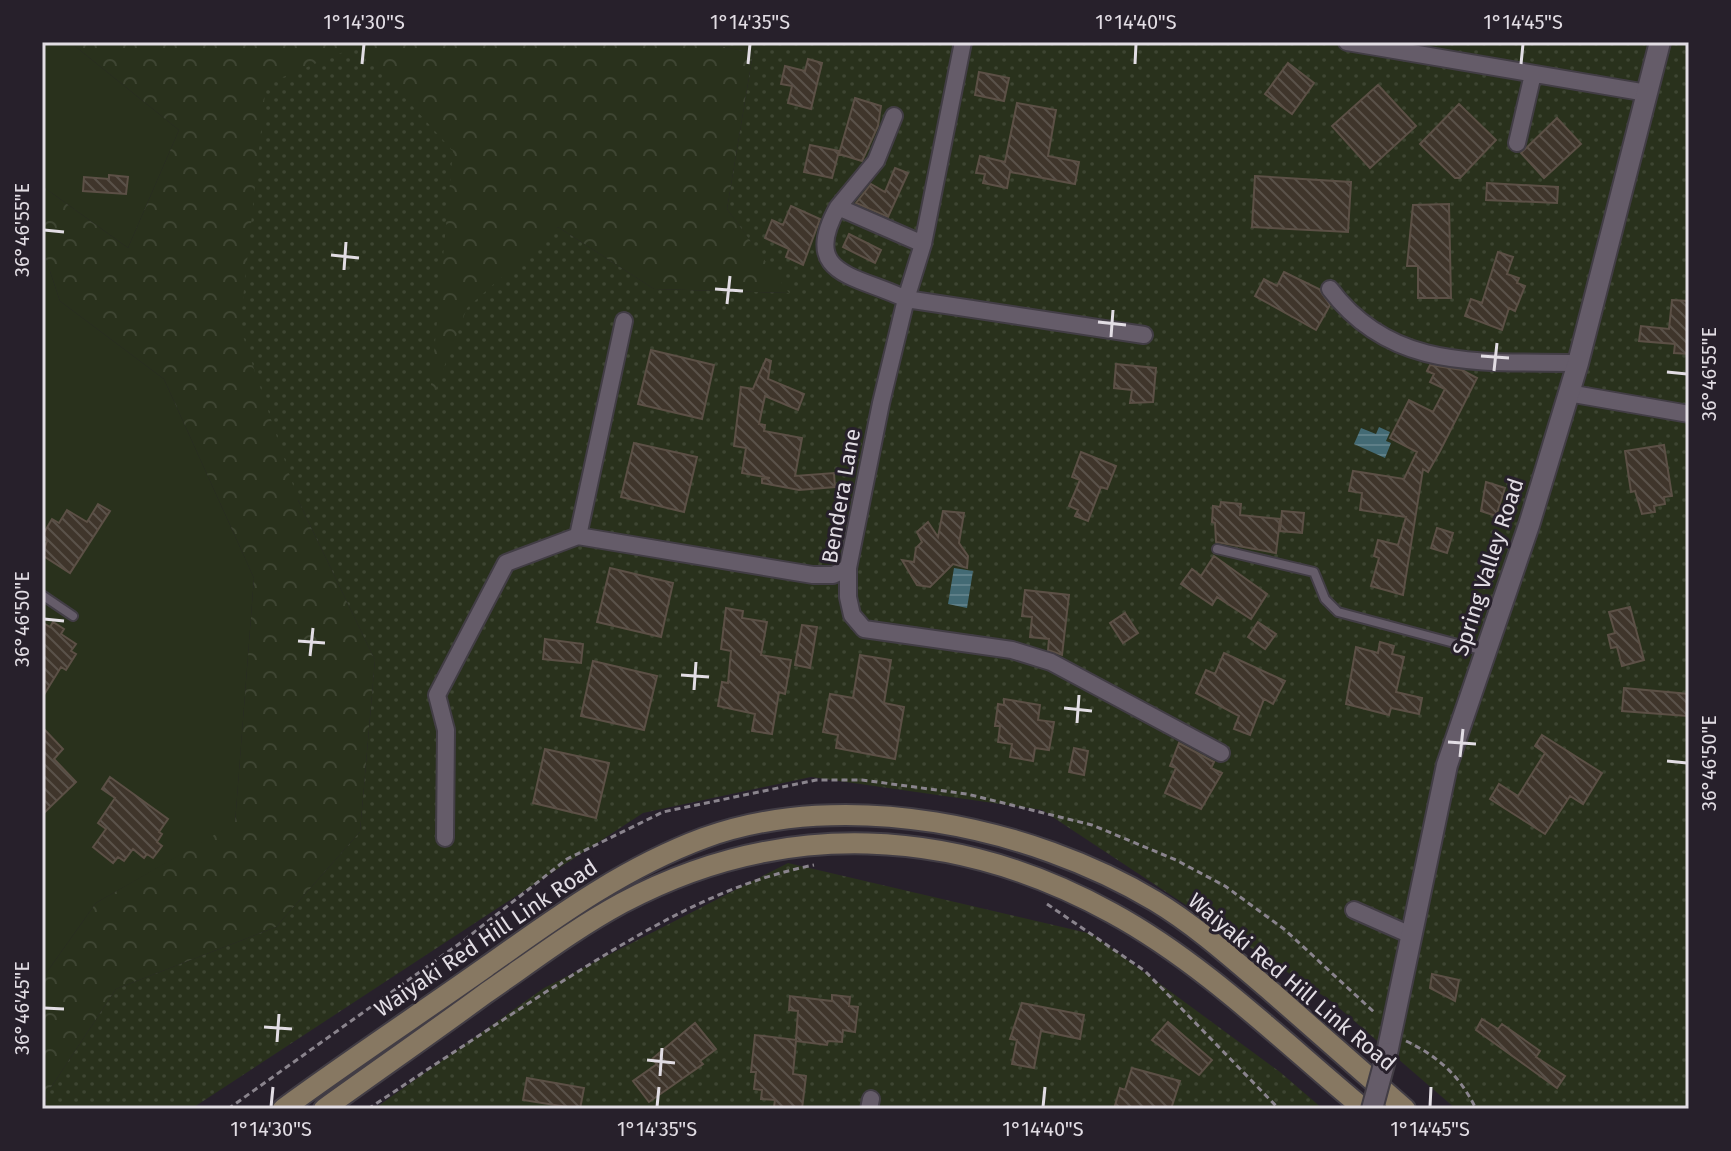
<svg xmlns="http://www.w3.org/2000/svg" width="1731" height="1151" font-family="'Fira Sans',sans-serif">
<defs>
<pattern id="forest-crowns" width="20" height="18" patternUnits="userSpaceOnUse" patternTransform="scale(2)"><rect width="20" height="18" fill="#29311c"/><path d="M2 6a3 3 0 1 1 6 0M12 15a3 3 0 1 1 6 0" fill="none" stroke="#3e4532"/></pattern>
<pattern id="park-dots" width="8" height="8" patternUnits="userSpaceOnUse" patternTransform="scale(2)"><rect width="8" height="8" fill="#29311c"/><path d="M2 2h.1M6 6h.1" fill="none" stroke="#3e4532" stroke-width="1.8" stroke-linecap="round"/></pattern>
<pattern id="water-rules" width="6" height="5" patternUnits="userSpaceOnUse" patternTransform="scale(2)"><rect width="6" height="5" fill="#436a74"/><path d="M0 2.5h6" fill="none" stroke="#5e7f88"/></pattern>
<pattern id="building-back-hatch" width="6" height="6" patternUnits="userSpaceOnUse" patternTransform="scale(2)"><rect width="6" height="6" fill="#3f352b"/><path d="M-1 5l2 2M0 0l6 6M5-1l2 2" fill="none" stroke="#5a524a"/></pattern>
</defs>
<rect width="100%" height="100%" fill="#27202b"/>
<!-- grass -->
<path fill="#29311c" d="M42 42H70L179 130 128 248 42 186Z
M42 247 60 301 164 379 254 578 235 824 96 903 42 979Z"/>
<!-- forest -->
<path fill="url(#forest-crowns)" d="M70 42H223L231 45 233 42H701L753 53 727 209 790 293 654 289 558 227 428 409 298 500 375 660 360 832 276 927 116 989 46 1095 42 1109V979L96 903 235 823 254 578 164 379 60 301 42 247V186L128 248 179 130Z"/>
<!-- park -->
<path fill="url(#park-dots)" d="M701 42H1689V1109H1456L1331 1001 1042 810 811 777 643 813 191 1109H45L46 1095 116 989 276 927 360 832 375 660 298 500 240 327 266 84 358 46 453 151 429 406 467 308 558 227 654 289 789 293 727 209 753 53Z
M788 863 1092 934 1280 1072 1323 1109H374L544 988Z"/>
<!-- water -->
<path fill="url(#water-rules)" d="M1379 427 1390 432 1386 441 1391 443 1385 458 1354 444 1361 428 1376 434Z
M954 568 973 571 967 608 948 604Z"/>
<!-- building -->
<path fill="url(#building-back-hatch)" stroke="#5c5046" stroke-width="2" d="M808 59 822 63 811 109 788 103 792 86 781 84 785 66 805 71Z
M1288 63 1314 83 1292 114 1265 94Z
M979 72 1009 78 1004 101 975 95Z
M1378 85 1416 126 1370 168 1332 126Z
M855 98 881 106 878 126 862 161 839 154Z
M1017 103 1056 110 1048 156 1079 162 1075 184 1010 172 1007 188 983 183 985 174 976 173 980 156 1005 162Z
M1459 104 1496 140 1460 178H1455L1420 144Z
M1557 118 1581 144 1544 178 1521 153Z
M810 145 839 151 832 178 804 172Z
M895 168 908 173 888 217 856 203 871 184 885 192Z
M109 175 128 177 126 194 83 191 84 177 109 179Z
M1255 176 1351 182 1348 232 1252 227Z
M1487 183 1558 187 1557 203 1486 200Z
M1449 204 1451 298H1418V266H1407L1413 205Z
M791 206 820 219 803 265 786 257 789 249 765 238 772 220 783 225Z
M849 234 881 250 875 263 843 247Z
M1498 252 1513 257 1507 274 1519 278 1517 283 1525 286 1515 311 1509 308 1502 330 1465 316 1471 299 1482 303Z
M1284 272 1319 289 1330 305 1316 330 1255 296 1264 279 1277 286Z
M1672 300 1689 301V354L1674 353 1675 344 1639 341 1641 326 1669 329Z
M651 350 714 365 702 419 638 404Z
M766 359 771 361 768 379 804 394 798 410 765 396 759 424 765 425 764 431 802 438 795 476 834 473 835 487 799 490 762 483V479L770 478 742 473 746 448 734 446 741 387 753 389Z
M1116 364 1156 368 1153 402 1130 403 1132 390 1114 388Z
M1430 365 1462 370 1477 378 1440 451 1428 472 1423 469 1403 595 1371 586 1379 558 1374 556 1378 540 1398 545 1406 517 1360 510 1362 493 1349 491 1353 471 1404 479 1417 452 1390 438 1409 400 1433 412 1445 389 1430 382 1434 374 1427 371Z
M634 443 697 457 684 512 621 497Z
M1664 445 1672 496 1664 497 1665 504 1654 506 1655 512 1642 514 1635 491 1631 492 1625 451Z
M1081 452 1116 466 1107 489 1101 487 1088 521 1075 516 1078 510 1069 506 1080 480 1072 477Z
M1486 482 1505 488 1496 516 1481 511Z
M1221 502 1241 504 1240 515 1280 519 1276 553 1216 542 1215 523 1212 522 1213 506 1220 507Z
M98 504 110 511 70 573 42 555 47 541 42 536 52 519 59 523 67 510 87 522Z
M943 511 964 513 959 543 968 556 967 568 953 564 930 587 917 585 902 560 914 562 916 548 922 542 917 532 928 522 938 537Z
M1282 511 1304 513 1302 533 1280 531Z
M1437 528 1453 533 1447 553 1431 548Z
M1214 556 1267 594 1251 619 1217 597 1212 605 1181 584 1192 569 1201 576Z
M610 568 673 583 661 637 597 622Z
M1025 590 1069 595 1062 655 1048 650 1049 639 1030 637 1032 617 1022 616Z
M1630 607 1644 660 1622 666 1617 647 1611 648 1608 635 1615 633 1609 612Z
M726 608 743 611 742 618 767 622 761 655 791 660 785 694 779 692 772 734 752 731 755 714 718 706 722 682 728 683 731 651 721 649Z
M1125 613 1138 633 1123 643 1110 623Z
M42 622 50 627 53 622 64 629 61 634 76 644 71 651 76 654 66 670 61 667 42 698Z
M1258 622 1276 634 1265 649 1248 637Z
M802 625 817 627 810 668 795 665Z
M545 639 583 644 581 663 543 659Z
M1380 642 1394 646 1392 654 1404 657 1396 692 1422 698 1419 714 1391 708 1389 715 1346 704 1356 647 1378 653Z
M1224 653 1285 681 1273 704 1264 699 1250 735 1234 729 1239 716 1196 693 1206 670 1215 674Z
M860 655 891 660 884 703 904 707 895 759 836 748 838 735 823 732 830 694 853 698Z
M593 661 657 676 644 730 581 716Z
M1624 688 1689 694 1687 716 1622 711Z
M1004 699 1040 705 1038 720 1054 722 1049 750 1035 748 1033 761 1010 757 1012 744 998 742 1000 726H995L998 704 1004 705Z
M42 727 63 749 54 759 76 782 42 815Z
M1542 735 1602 773 1583 804 1570 796 1545 834 1490 799 1499 784 1518 796 1545 753 1535 746Z
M1179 743 1214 762 1211 768 1222 773 1201 809 1165 793 1176 768 1170 766Z
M1074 748 1088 751 1084 775 1069 772Z
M545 749 609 763 596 818 533 803Z
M110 777 168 819 159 832 162 834 157 842 162 846 153 858 147 854 144 858 133 849 124 861 118 857 113 863 93 847 106 829 98 823 115 798 102 789Z
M1432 974 1459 980 1455 1001 1430 988Z
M832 995 850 997 849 1006 858 1007 855 1032 843 1030 842 1042 828 1041 827 1045 796 1041 793 1074 806 1076 802 1109 774 1107 775 1100 761 1099 762 1090 754 1089 756 1072H751L755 1035 796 1040 798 1011 789 1010 790 996 832 1001Z
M1022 1003 1084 1015 1080 1039 1041 1031 1034 1068 1012 1064 1017 1040 1010 1039Z
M1482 1019 1498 1029 1502 1024 1540 1051 1536 1057 1565 1076 1557 1088 1476 1030Z
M1168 1022 1212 1060 1199 1075 1152 1040Z
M695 1023 716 1049 700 1061 703 1064 649 1102 633 1081 657 1064 652 1059Z
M1132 1068 1180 1081 1171 1109H1114L1120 1088 1125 1090Z
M527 1078 584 1088 580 1109 523 1100Z"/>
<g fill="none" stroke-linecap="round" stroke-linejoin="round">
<defs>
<path id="service" d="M1217 549 1314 572 1325 599 1338 612 1484 651
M42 595 73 616"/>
<path id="minor" d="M963 42 923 244 906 299 881 403 848 568V597L852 615 864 629 1012 650 1051 662 1221 753
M1347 42 1647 93
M894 116 876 161 838 207 923 244
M1517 143 1533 74
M838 207C799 276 857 275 906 299L1144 335
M1330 289C1393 373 1484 361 1578 363
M1568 393 1689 414
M578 536 813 575H833L848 568
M445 838 446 730 437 695 506 563 578 536 624 321
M1354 910 1413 936
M869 1109 871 1099"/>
<path id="tertiary" d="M1387 1053 1447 765 1529 525 1578 363 1660 42"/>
<path id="secondary" d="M283 1109C350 1060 418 1015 486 967 555 918 623 868 704 838 844 787 1030 826 1155 901 1198 927 1235 961 1273 993 1317 1032 1361 1070 1405 1109
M324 1109C378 1070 433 1032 486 993 531 962 574 929 622 903 782 818 954 826 1112 913 1204 963 1283 1042 1364 1109"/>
</defs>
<!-- service casing -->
<use href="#service" stroke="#423d45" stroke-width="12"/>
<!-- minor casing -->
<use href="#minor" stroke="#423d45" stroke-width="20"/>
<!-- tertiary casing -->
<use href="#tertiary" stroke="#423d45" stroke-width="24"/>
<!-- secondary casing -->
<use href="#secondary" stroke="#423d45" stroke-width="24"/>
<!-- path -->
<path stroke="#8a848d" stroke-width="3" stroke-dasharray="6 4" stroke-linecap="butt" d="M1047 904 1145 971 1279 1109
M1406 1041C1439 1057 1460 1076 1476 1109
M228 1109 463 941 567 859 663 812 816 780H862L967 794 1092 825 1176 860 1225 886 1284 929 1375 1013
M368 1109C425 1071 483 1033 541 995 626 941 713 885 814 865"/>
<!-- service -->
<use href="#service" stroke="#655c69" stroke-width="8"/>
<!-- minor -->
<use href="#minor" stroke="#655c69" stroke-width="16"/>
<!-- tertiary -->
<use href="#tertiary" stroke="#655c69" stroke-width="20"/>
<!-- secondary -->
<use href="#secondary" stroke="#877862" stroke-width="20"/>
<defs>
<path id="tertiary-bridge" d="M1372 1109 1387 1053"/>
</defs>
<!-- tertiary-bridge casing -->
<use href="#tertiary-bridge" stroke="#423d45" stroke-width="24" stroke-linecap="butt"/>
<!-- tertiary-bridge -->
<use href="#tertiary-bridge" stroke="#655c69" stroke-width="20"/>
</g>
<!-- ticks -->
<path fill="none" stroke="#e2dde4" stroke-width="3" d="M362 64 364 44M748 64 750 44M1135 64 1136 44M1521 64 1523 44M44 230 64 232M331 255 359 258M344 270 346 242M715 289 743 291M727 304 730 276M1098 322 1126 325M1111 337 1113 310M1481 356 1509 358M1494 371 1497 343M1667 372 1687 374M44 619 64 621M298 641 325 643M310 656 313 628M681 675 709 677M694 690 696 662M1064 708 1092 711M1077 723 1079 695M1448 742 1476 744M1460 757 1463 729M1667 761 1687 763M44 1008 64 1009M264 1027 292 1029M277 1042 279 1014M647 1060 675 1063M660 1076 662 1048M271 1107 273 1087M657 1107 659 1087M1043 1107 1045 1087M1430 1107 1431 1087"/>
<g text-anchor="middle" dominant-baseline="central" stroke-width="6" stroke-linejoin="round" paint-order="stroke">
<!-- street labels -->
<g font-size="22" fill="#e2dde4" stroke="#27202b">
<text transform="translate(841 496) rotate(-80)">Bendera Lane</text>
<text transform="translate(1488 567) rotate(-72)">Spring Valley Road</text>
<text transform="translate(486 938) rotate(-34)">Waiyaki Red Hill Link Road</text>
<text transform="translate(1292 982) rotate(40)">Waiyaki Red Hill Link Road</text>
</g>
</g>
<!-- border -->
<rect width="1731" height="1151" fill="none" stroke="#27202b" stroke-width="88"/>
<rect x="44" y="44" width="1643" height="1063" fill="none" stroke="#e2dde4" stroke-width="3"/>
<g font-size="20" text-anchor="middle" fill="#e2dde4">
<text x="364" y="29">1°14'30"S</text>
<text x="750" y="29">1°14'35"S</text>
<text x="1136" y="29">1°14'40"S</text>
<text x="1523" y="29">1°14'45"S</text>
<text transform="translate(22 230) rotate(-90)" y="7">36°46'55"E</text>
<text transform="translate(1709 374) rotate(-90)" y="7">36°46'55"E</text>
<text transform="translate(22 619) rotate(-90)" y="7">36°46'50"E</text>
<text transform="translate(1709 763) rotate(-90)" y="7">36°46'50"E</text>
<text transform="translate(22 1008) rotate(-90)" y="7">36°46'45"E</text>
<text x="271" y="1136">1°14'30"S</text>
<text x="657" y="1136">1°14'35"S</text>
<text x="1043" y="1136">1°14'40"S</text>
<text x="1430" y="1136">1°14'45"S</text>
</g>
</svg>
